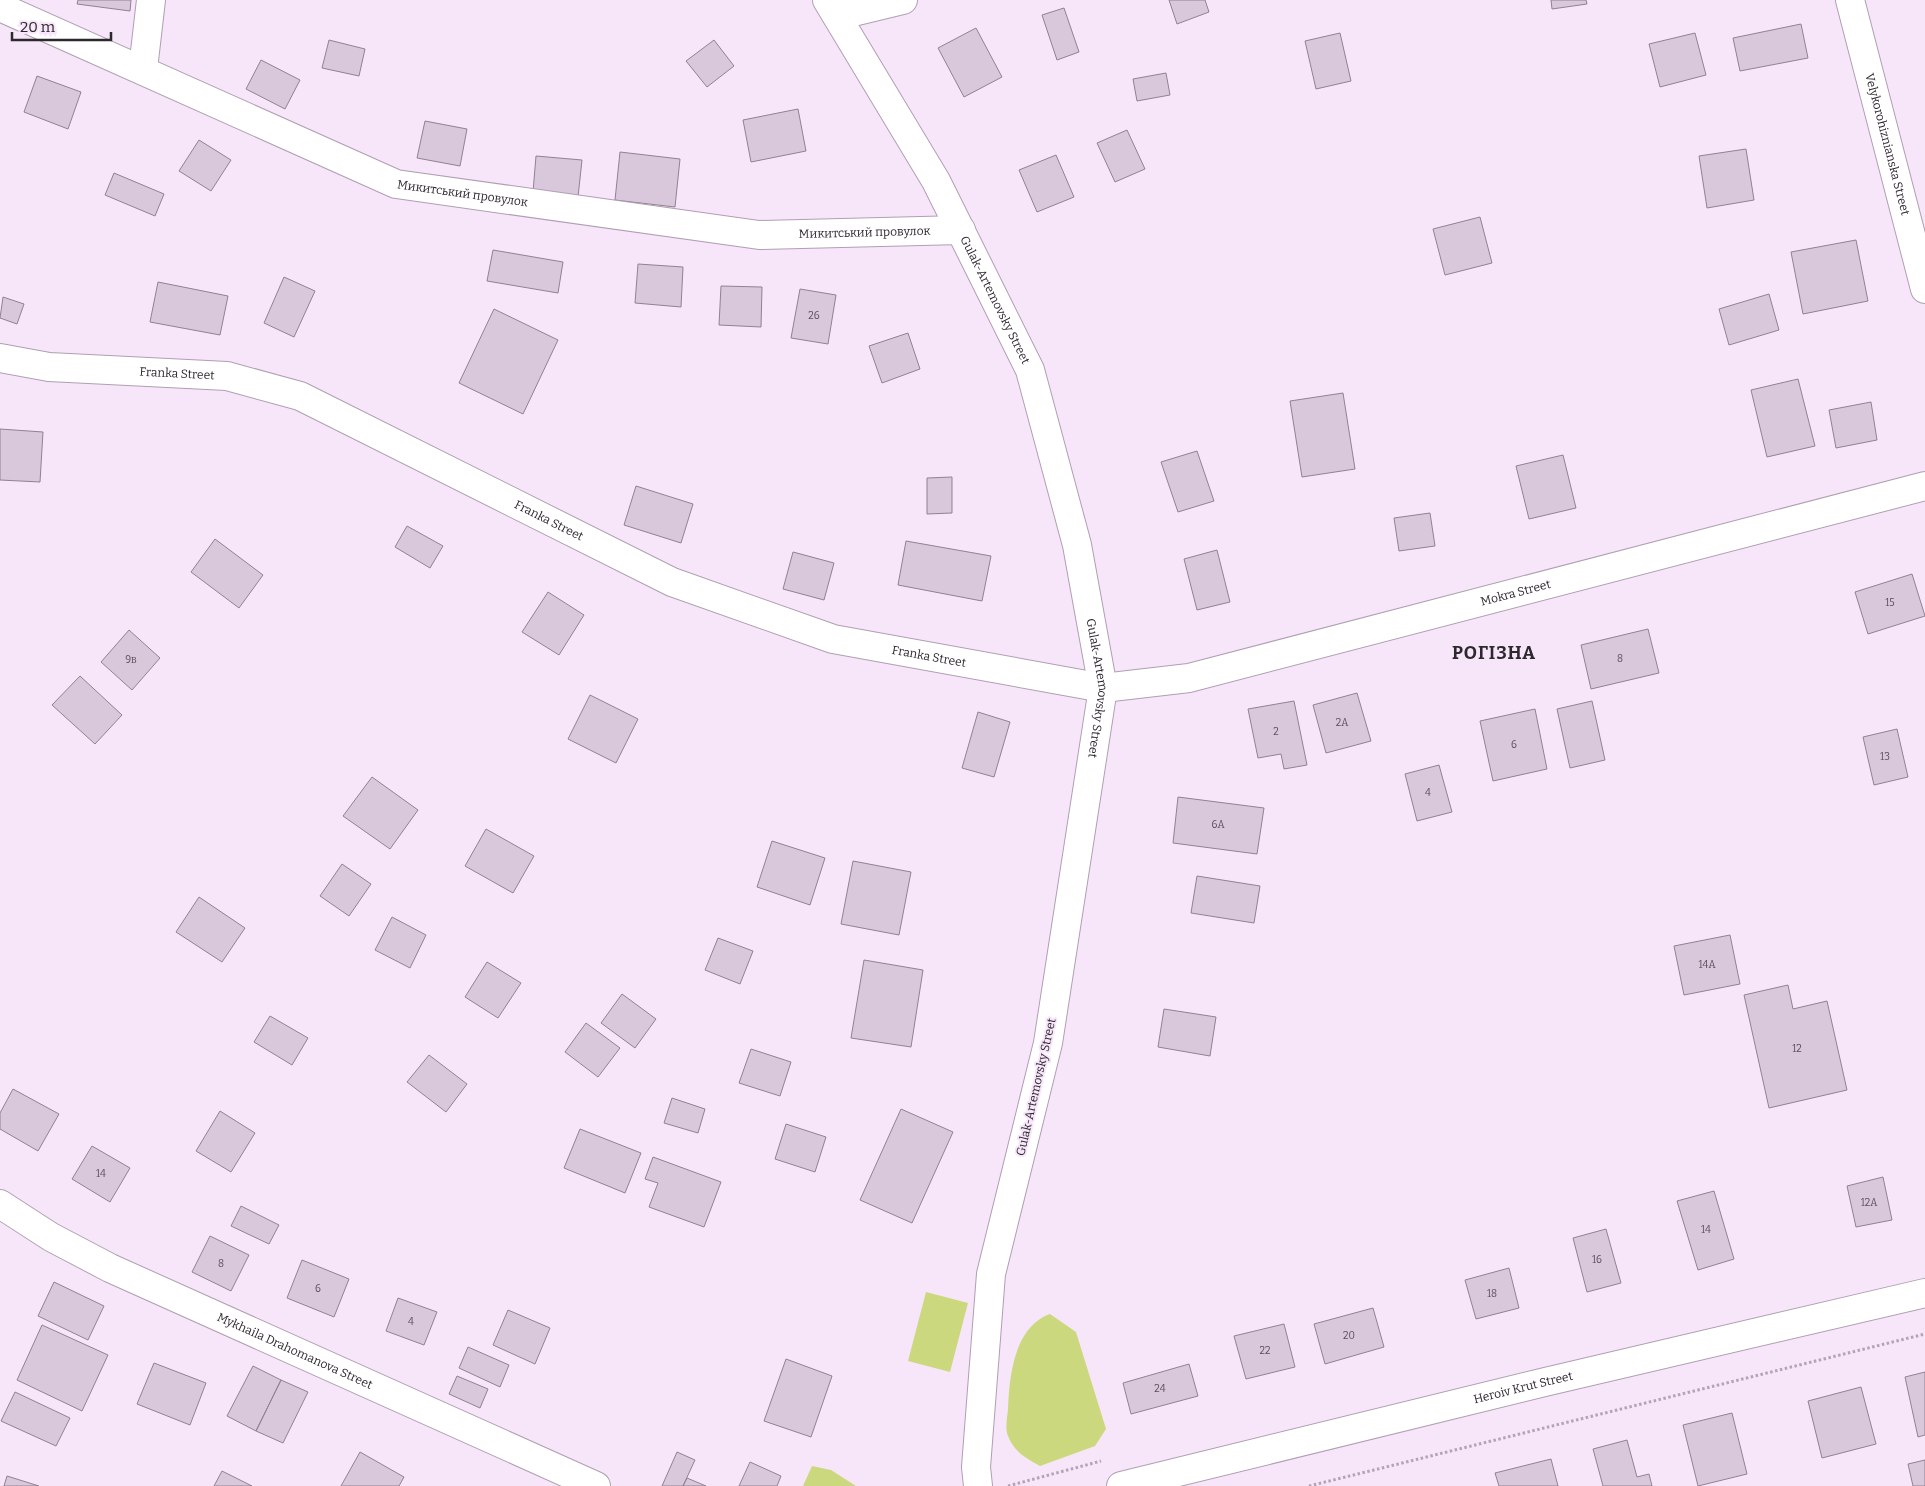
<svg xmlns="http://www.w3.org/2000/svg" width="1925" height="1486" font-family="Bitter,serif">
<rect width="100%" height="100%" fill="#f7e6f9"/>
<!-- green -->
<path fill="#ccd87d" d="M926 1292 968 1303 950 1372 908 1361Z
M1050 1314 1076 1332 1106 1429 1095 1446 1040 1466C1026 1458 1015 1453 1008 1436 1005 1429 1007 1418 1008 1410 1009 1377 1014 1327 1050 1314Z
M812 1466 831 1470 856 1486H803Z"/>
<!-- building -->
<path fill="#d9c7db" stroke="#918192" d="M78 0H131L130 11 77 4Z
M1169 0H1205L1209 12 1177 24Z
M1551 0H1586L1587 4 1552 9Z
M1064 8 1079 52 1057 60 1042 15Z
M1801 24 1808 58 1740 71 1733 38Z
M976 28 1002 77 964 97 938 48Z
M1340 33 1351 81 1316 89 1305 41Z
M1695 33 1706 75 1660 87 1649 44Z
M329 40 365 49 359 76 322 68Z
M714 40 734 66 707 87 686 61Z
M261 60 300 80 285 109 246 89Z
M1166 73 1170 95 1137 101 1133 79Z
M37 76 81 92 68 129 24 112Z
M798 109 806 151 751 162 743 120Z
M425 121 467 129 460 166 417 158Z
M1127 130 1145 169 1115 182 1097 143Z
M199 140 231 160 211 191 179 171Z
M1746 149 1754 200 1707 208 1699 156Z
M620 152 680 159 675 207 615 200Z
M1056 155 1074 197 1037 212 1019 170Z
M536 156 582 160 578 197 533 192Z
M114 173 164 194 155 216 105 195Z
M1480 217 1492 263 1445 275 1433 229Z
M1856 240 1868 301 1803 314 1791 252Z
M493 250 563 262 558 293 487 281Z
M638 264 683 267 681 307 635 303Z
M284 277 315 291 294 337 264 323Z
M158 282 228 296 220 335 150 322Z
M721 286 762 287 761 327 719 325Z
M800 289 836 295 828 344 791 338Z
M1769 294 1779 330 1729 345 1719 309Z
M3 297 24 304 17 324 0 318Z
M494 309 558 340 523 414 459 383Z
M908 333 920 369 882 383 869 346Z
M1798 379 1815 446 1767 457 1751 390Z
M1343 393 1355 469 1302 477 1290 401Z
M1871 402 1877 440 1836 448 1829 410Z
M0 429 43 432 40 482 0 480Z
M1197 451 1214 501 1178 512 1161 462Z
M1563 455 1576 508 1529 519 1516 466Z
M952 477V513L927 514V478Z
M636 486 693 504 681 543 624 525Z
M1430 513 1435 546 1399 551 1394 518Z
M407 526 443 546 430 568 395 547Z
M215 539 263 575 239 608 191 572Z
M906 541 991 556 982 601 898 585Z
M1217 550 1230 602 1197 610 1184 559Z
M793 552 834 563 824 600 783 589Z
M1912 574 1925 616 1868 634 1855 592Z
M548 592 584 615 559 655 522 632Z
M1648 629 1659 673 1591 689 1581 645Z
M129 630 160 658 132 690 101 662Z
M80 676 122 715 95 744 52 705Z
M1357 693 1371 741 1326 753 1313 705Z
M590 695 638 719 616 763 568 739Z
M1294 701 1307 765 1284 769 1281 754 1258 758 1248 709Z
M1592 701 1605 760 1570 768 1557 709Z
M1535 709 1547 769 1493 781 1480 721Z
M978 712 1010 722 994 777 962 768Z
M1897 729 1908 777 1874 785 1863 737Z
M1439 765 1452 812 1417 821 1405 774Z
M372 777 418 810 390 849 343 816Z
M1178 797 1264 808 1257 854 1173 843Z
M486 829 534 856 513 893 465 866Z
M772 841 825 858 810 905 757 887Z
M853 861 911 872 899 935 841 924Z
M342 864 371 884 349 916 320 896Z
M1197 876 1260 886 1254 923 1191 913Z
M199 897 245 928 222 962 176 932Z
M392 917 426 935 410 968 375 950Z
M1730 935 1740 984 1684 995 1674 946Z
M718 938 753 951 740 984 705 970Z
M864 960 923 970 911 1047 851 1038Z
M487 962 521 983 498 1018 465 997Z
M1788 985 1793 1009 1827 1001 1847 1090 1769 1108 1744 995Z
M622 994 656 1019 635 1048 601 1023Z
M1164 1009 1216 1017 1210 1056 1158 1047Z
M270 1016 308 1038 292 1065 254 1042Z
M586 1023 620 1048 598 1077 565 1052Z
M751 1049 791 1062 780 1096 739 1083Z
M429 1055 467 1084 446 1112 407 1082Z
M13 1089 59 1114 38 1151 0 1129V1113Z
M672 1098 705 1109 698 1133 664 1123Z
M901 1109 953 1132 912 1223 860 1200Z
M220 1111 255 1133 231 1172 196 1151Z
M786 1124 826 1137 815 1172 775 1159Z
M580 1129 641 1153 625 1193 564 1168Z
M92 1146 130 1168 110 1202 72 1179Z
M653 1157 721 1182 704 1227 649 1207 658 1183 645 1179Z
M1883 1177 1892 1220 1856 1227 1847 1186Z
M1714 1191 1734 1259 1698 1270 1677 1201Z
M241 1206 279 1225 269 1244 231 1226Z
M1606 1229 1621 1283 1587 1292 1573 1238Z
M210 1236 249 1255 231 1291 192 1272Z
M302 1260 349 1279 334 1317 287 1298Z
M1509 1268 1519 1308 1476 1319 1465 1280Z
M54 1282 104 1306 88 1340 38 1316Z
M398 1298 437 1312 424 1345 386 1331Z
M1373 1308 1384 1347 1325 1364 1314 1324Z
M508 1310 550 1328 535 1364 493 1345Z
M1284 1324 1295 1367 1246 1379 1234 1336Z
M42 1325 108 1355 82 1411 17 1380Z
M468 1347 509 1365 500 1387 459 1368Z
M786 1359 832 1376 811 1437 764 1421Z
M154 1363 206 1383 190 1425 137 1404Z
M1189 1364 1198 1396 1131 1414 1123 1383Z
M253 1366 281 1380 256 1431 227 1416Z
M1925 1372V1435L1918 1437 1905 1377Z
M457 1376 488 1389 480 1408 449 1394Z
M281 1380 308 1392 283 1443 256 1431Z
M1861 1387 1876 1444 1822 1458 1808 1401Z
M15 1392 70 1418 56 1446 1 1421Z
M1732 1413 1747 1474 1698 1486 1683 1425Z
M1627 1440 1637 1477 1649 1474 1652 1486H1603L1593 1449Z
M360 1452 404 1477 399 1486H341Z
M677 1452 695 1460 683 1486H662Z
M1551 1459 1558 1486H1499L1495 1473Z
M1925 1460V1486H1913L1908 1464Z
M750 1462 781 1476 777 1486H739Z
M222 1471 252 1486H214Z
M7 1476 39 1486H4Z
M687 1478 706 1486H683Z"/>
<g fill="none" stroke-linecap="round" stroke-linejoin="round">
<defs>
<g id="street">
<path id="s1" d="M827 0 936 181 1030 370 1077 545 1103 688 1048 1043 991 1274 976 1467 978 1486"/>
<path id="s2" d="M1850 0 1925 289"/>
<path id="s3" d="M0 7 396 184 759 235 961 230"/>
<path d="M837 16 903 0"/>
<path d="M143 69 151 0"/>
<path id="s4" d="M0 358 49 367 227 376 300 396 672 582 833 639 1103 688 1189 678 1925 486"/>
<path id="s5" d="M0 1204 51 1237 110 1268 596 1486"/>
<path id="s6" d="M1121 1486 1545 1382 1925 1293"/>
</g>
</defs>
<!-- street casing -->
<use href="#street" stroke="#b09fb2" stroke-width="30"/>
<!-- path -->
<path stroke="#b2a4b3" stroke-width="3" stroke-dasharray="2.5 2.5" stroke-linecap="butt" d="M1008 1486 1101 1461
M1309 1486 1925 1334"/>
<!-- street -->
<use href="#street" stroke="#fff" stroke-width="28"/>
</g>
<g text-anchor="middle" dominant-baseline="central" stroke-width="4" stroke-linejoin="round" paint-order="stroke">
<!-- number labels -->
<g font-size="10" fill="#584f59">
<text x="814" y="316">26</text>
<text x="1890" y="603">15</text>
<text x="1620" y="659">8</text>
<text x="131" y="660">9в</text>
<text x="1342" y="723">2А</text>
<text x="1276" y="732">2</text>
<text x="1514" y="745">6</text>
<text x="1885" y="757">13</text>
<text x="1428" y="793">4</text>
<text x="1218" y="825">6А</text>
<text x="1707" y="965">14А</text>
<text x="1797" y="1049">12</text>
<text x="101" y="1174">14</text>
<text x="1869" y="1203">12А</text>
<text x="1706" y="1230">14</text>
<text x="1597" y="1260">16</text>
<text x="221" y="1264">8</text>
<text x="318" y="1289">6</text>
<text x="1492" y="1294">18</text>
<text x="411" y="1322">4</text>
<text x="1349" y="1336">20</text>
<text x="1265" y="1351">22</text>
<text x="1160" y="1389">24</text>
</g>
<!-- street labels -->
<g font-size="12" fill="#2d272e" stroke="#f7e6f9">
<text stroke="none"><textPath href="#s2" startOffset="149">Velykorohiznianska Street</textPath></text>
<text stroke="none"><textPath href="#s3" startOffset="501">Микитський провулок</textPath></text>
<text stroke="none"><textPath href="#s3" startOffset="906">Микитський провулок</textPath></text>
<text stroke="none"><textPath href="#s1" startOffset="344">Gulak-Artemovsky Street</textPath></text>
<text stroke="none"><textPath href="#s4" startOffset="178">Franka Street</textPath></text>
<text stroke="none"><textPath href="#s4" startOffset="582">Franka Street</textPath></text>
<text stroke="none"><textPath href="#s4" startOffset="1589">Mokra Street</textPath></text>
<text stroke="none"><textPath href="#s4" startOffset="988">Franka Street</textPath></text>
<text stroke="none"><textPath href="#s1" startOffset="749">Gulak-Artemovsky Street</textPath></text>
<text transform="translate(1036 1087) rotate(-77)">Gulak-Artemovsky Street</text>
<text stroke="none"><textPath href="#s5" startOffset="330">Mykhaila Drahomanova Street</textPath></text>
<text stroke="none"><textPath href="#s6" startOffset="414">Heroiv Krut Street</textPath></text>
</g>
<!-- district labels -->
<g font-size="18" font-weight="bold" letter-spacing="1" fill="#2d272e" stroke="#f7e6f9">
<text x="1494" y="653">РОГІЗНА</text>
</g>
</g>
<!-- scale -->
<path d="M12 32v8h99v-8" fill="none" stroke="#2d272e" stroke-width="2.5"/>
<text x="20" y="32" font-size="15" fill="#2d272e" stroke="#f7e6f9" stroke-width="4" paint-order="stroke">20 m</text>
</svg>
